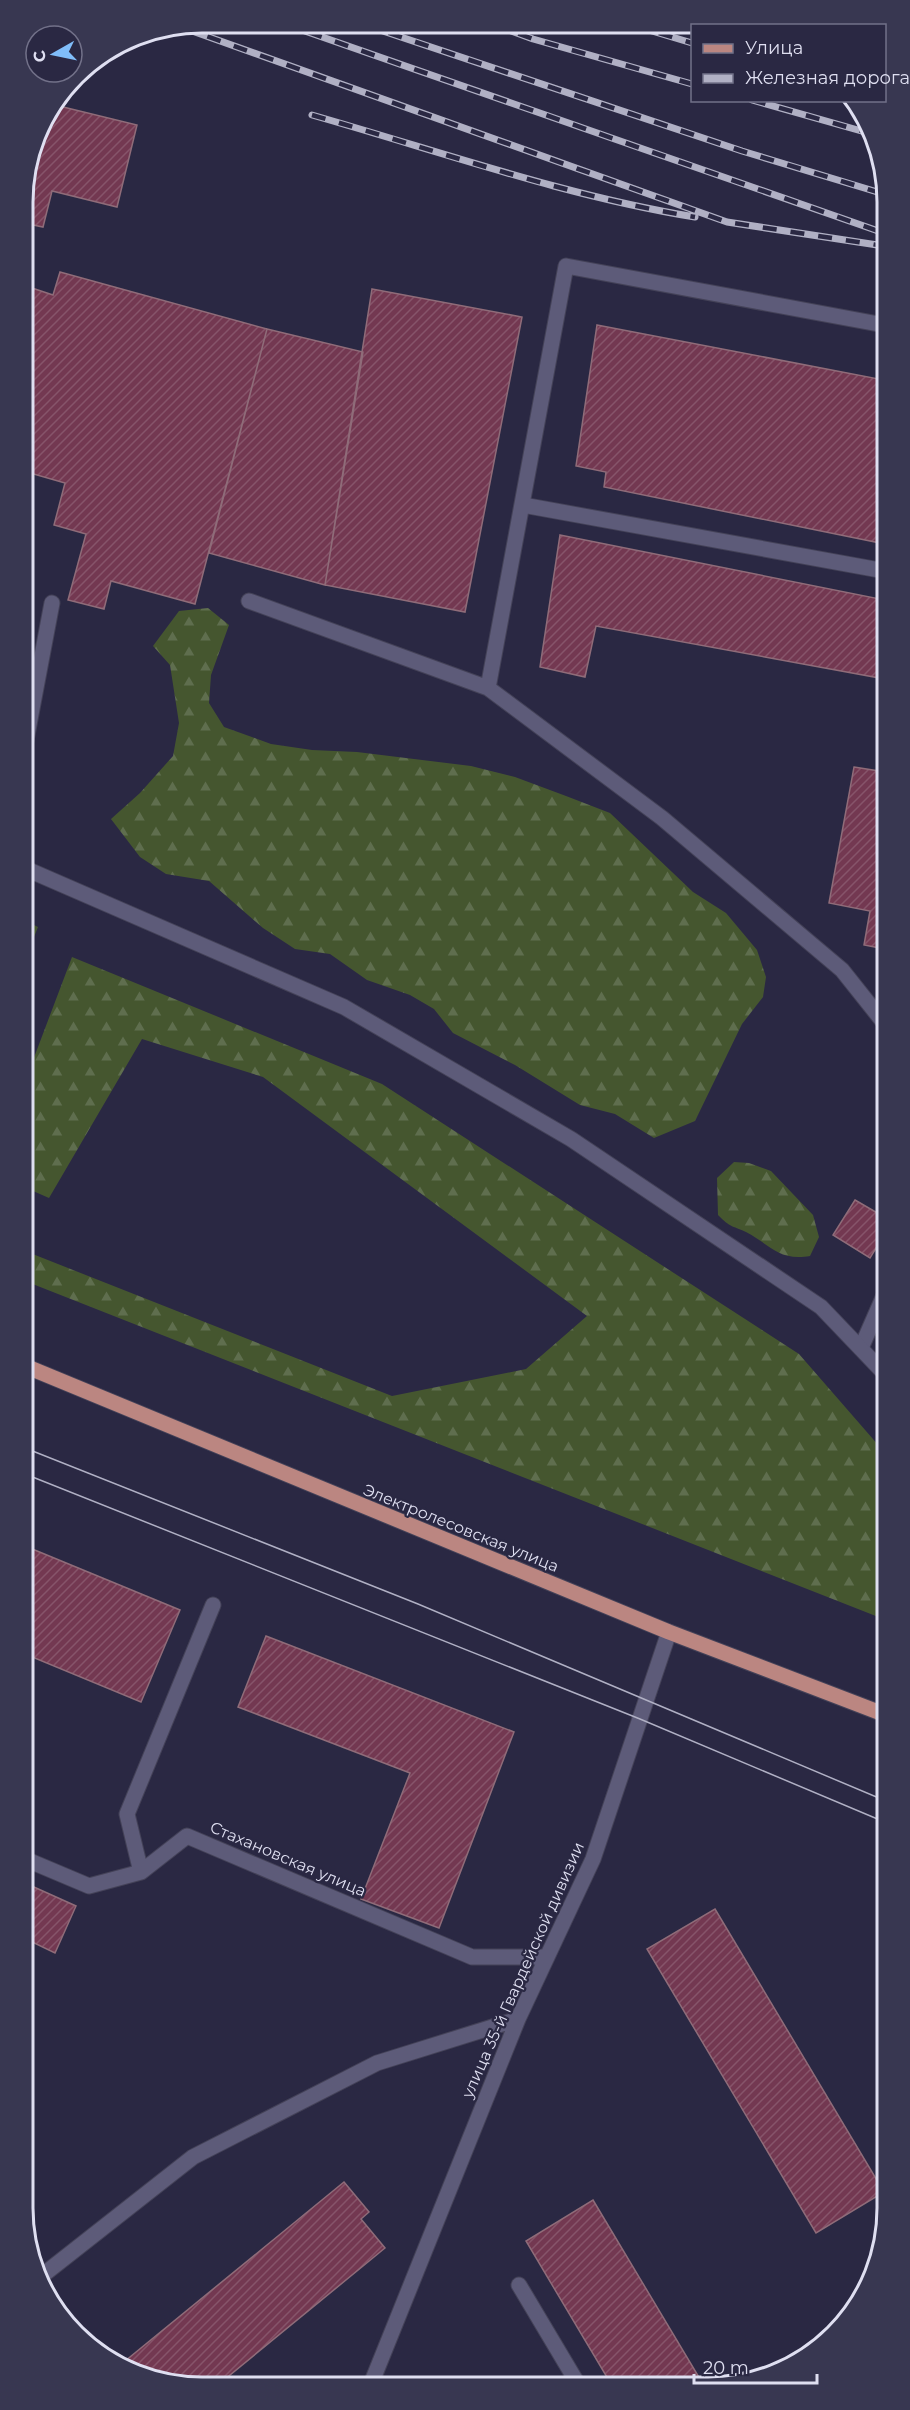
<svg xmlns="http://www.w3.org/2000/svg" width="910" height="2410" font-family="Montserrat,sans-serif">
<defs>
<pattern id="forest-firs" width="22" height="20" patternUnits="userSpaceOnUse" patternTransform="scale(1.5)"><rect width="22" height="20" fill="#45562f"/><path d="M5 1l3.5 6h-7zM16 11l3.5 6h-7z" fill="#5f6e4e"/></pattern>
<pattern id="building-hatch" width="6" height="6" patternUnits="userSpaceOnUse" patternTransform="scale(1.5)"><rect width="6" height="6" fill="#733851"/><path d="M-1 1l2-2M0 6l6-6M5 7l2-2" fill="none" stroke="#86546a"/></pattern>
</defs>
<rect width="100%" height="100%" fill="#2a2843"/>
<!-- forest -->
<path fill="url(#forest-firs)" d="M208 608 229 625 211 675 209 703 224 727 271 744 312 750 357 752 471 766 515 777 566 796 610 813 693 892 726 913 757 950 766 977 763 997 742 1024 695 1121 654 1138 615 1114 580 1105 515 1065 453 1033 434 1009 410 995 367 980 330 954 295 949 263 928 209 881 166 874 140 857 111 819 140 793 173 756 179 723 170 665 153 646 179 611Z
M24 920 38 927 28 952 24 951Z
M72 957 382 1084 799 1354 886 1454V1620L25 1281V1251L392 1396 526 1369 587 1316 263 1077 142 1039 49 1198 24 1187V1084Z
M734 1162 749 1163 771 1171 813 1215 819 1237 810 1256C778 1261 771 1245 746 1232 731 1225 731 1228 718 1215L717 1178Z
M886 1305V1344L862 1325Z"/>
<!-- building -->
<path fill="url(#building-hatch)" stroke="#8f6c79" stroke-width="1.5" d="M55 105 137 125 117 207 52 191 43 227 23 223V190L41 122Z
M60 272 267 329 195 604 111 581 104 609 68 600 86 534 54 525 65 483 23 471V296L26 286 53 295Z
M372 289 522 317 465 612 325 585Z
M597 325 884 380 885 544 604 487 606 472 576 466Z
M267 329 363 352 325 585 209 553Z
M560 535 885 600V679L596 626 585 677 540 667Z
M854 767 885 772V949L864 945 870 911 829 903Z
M855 1200 886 1218V1232L870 1258 833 1235Z
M25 1546 180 1610 141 1702 25 1654Z
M266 1636 514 1732 439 1928 361 1899 410 1773 238 1707Z
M25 1883 76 1906 55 1953 26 1939Z
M715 1909 884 2192 816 2233 647 1949Z
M344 2182 369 2212 361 2219 385 2248 219 2384H167L119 2366Z
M593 2200 703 2384H611L526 2241Z"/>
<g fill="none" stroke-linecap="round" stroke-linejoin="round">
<defs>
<path id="lane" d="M523 505 885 571
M249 601 488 688 662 818 842 970 885 1024
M488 688 566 266 884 325
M24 751 52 603
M861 1348 886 1291
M519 2285 578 2384"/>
<path id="street" d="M24 868 344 1007 571 1139 821 1307 886 1375
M25 1859 89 1886 141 1872 187 1836 472 1957H547
M141 1872 127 1814 213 1605
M39 2278 193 2157 377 2063 518 2019
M371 2384 518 2019 593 1859 669 1632"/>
<path id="primary" d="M25 1366 669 1632 886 1715"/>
</defs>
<!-- lane casing -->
<use href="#lane" stroke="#444258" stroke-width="17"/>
<!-- street casing -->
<use href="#street" stroke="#444258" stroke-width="17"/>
<!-- primary casing -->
<use href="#primary" stroke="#444258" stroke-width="17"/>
<!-- lane -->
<use href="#lane" stroke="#5d5b79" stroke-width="15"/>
<!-- street -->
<use href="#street" stroke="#5d5b79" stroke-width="15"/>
<!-- primary -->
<use href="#primary" stroke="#bb8681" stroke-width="15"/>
<!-- tram -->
<path stroke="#b0b0c4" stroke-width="1.5" d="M25 1448 418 1604 886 1801
M25 1474 640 1719 887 1823"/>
<defs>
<path id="rail" d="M282 23 884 233
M362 24 742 151 884 194
M492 24 533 39 692 84
M632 25 692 43
M181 27 727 222 884 246
M752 100 872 134
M312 115C439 151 565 196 695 217"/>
</defs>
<!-- rail casing -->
<use href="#rail" stroke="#b0b0c4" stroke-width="7"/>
<!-- rail -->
<use href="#rail" stroke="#2a2843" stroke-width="4.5" stroke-dasharray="14" stroke-linecap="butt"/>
</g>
<g text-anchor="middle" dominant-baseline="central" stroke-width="4.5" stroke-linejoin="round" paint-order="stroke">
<!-- street labels -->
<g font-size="16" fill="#dfdff1" stroke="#2a2843">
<text transform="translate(461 1528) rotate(22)">Электролесовская улица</text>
<text transform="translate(288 1859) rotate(23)">Стахановская улица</text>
<text transform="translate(523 1970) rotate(-66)">улица 35-й Гвардейской дивизии</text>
</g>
</g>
<!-- crop -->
<path d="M0 0H910V2410H0ZM202 33H708A169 169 0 0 1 877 202V2208A169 169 0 0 1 708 2377H202A169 169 0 0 1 33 2208V202A169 169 0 0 1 202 33Z" fill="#383751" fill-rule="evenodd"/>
<path fill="none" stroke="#dfdff1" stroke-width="3" d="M202 33H708A169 169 0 0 1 877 202V2208A169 169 0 0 1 708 2377H202A169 169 0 0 1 33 2208V202A169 169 0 0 1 202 33Z"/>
<!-- legend -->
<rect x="691" y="24" width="195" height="78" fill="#2a2843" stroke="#727189" stroke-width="1.5"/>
<rect x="703" y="44" width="30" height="9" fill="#bb8681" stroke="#727189" stroke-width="1.5"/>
<text x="745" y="54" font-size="18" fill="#dfdff1">Улица</text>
<rect x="703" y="74" width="30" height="9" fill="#b0b0c4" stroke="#727189" stroke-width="1.5"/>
<text x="745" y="84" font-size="18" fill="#dfdff1">Железная дорога</text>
<!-- north arrow -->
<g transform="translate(54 54) rotate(261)"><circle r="28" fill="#2a2843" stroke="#727189" stroke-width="1.5"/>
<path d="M0-4.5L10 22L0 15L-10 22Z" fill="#80bdfa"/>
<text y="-9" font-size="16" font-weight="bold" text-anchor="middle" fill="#dfdff1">С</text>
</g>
<!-- scale -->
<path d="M694 2374v9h123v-9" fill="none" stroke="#dfdff1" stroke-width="3"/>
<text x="703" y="2374" font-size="18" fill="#dfdff1" stroke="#2a2843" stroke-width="4.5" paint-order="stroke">20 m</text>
</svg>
